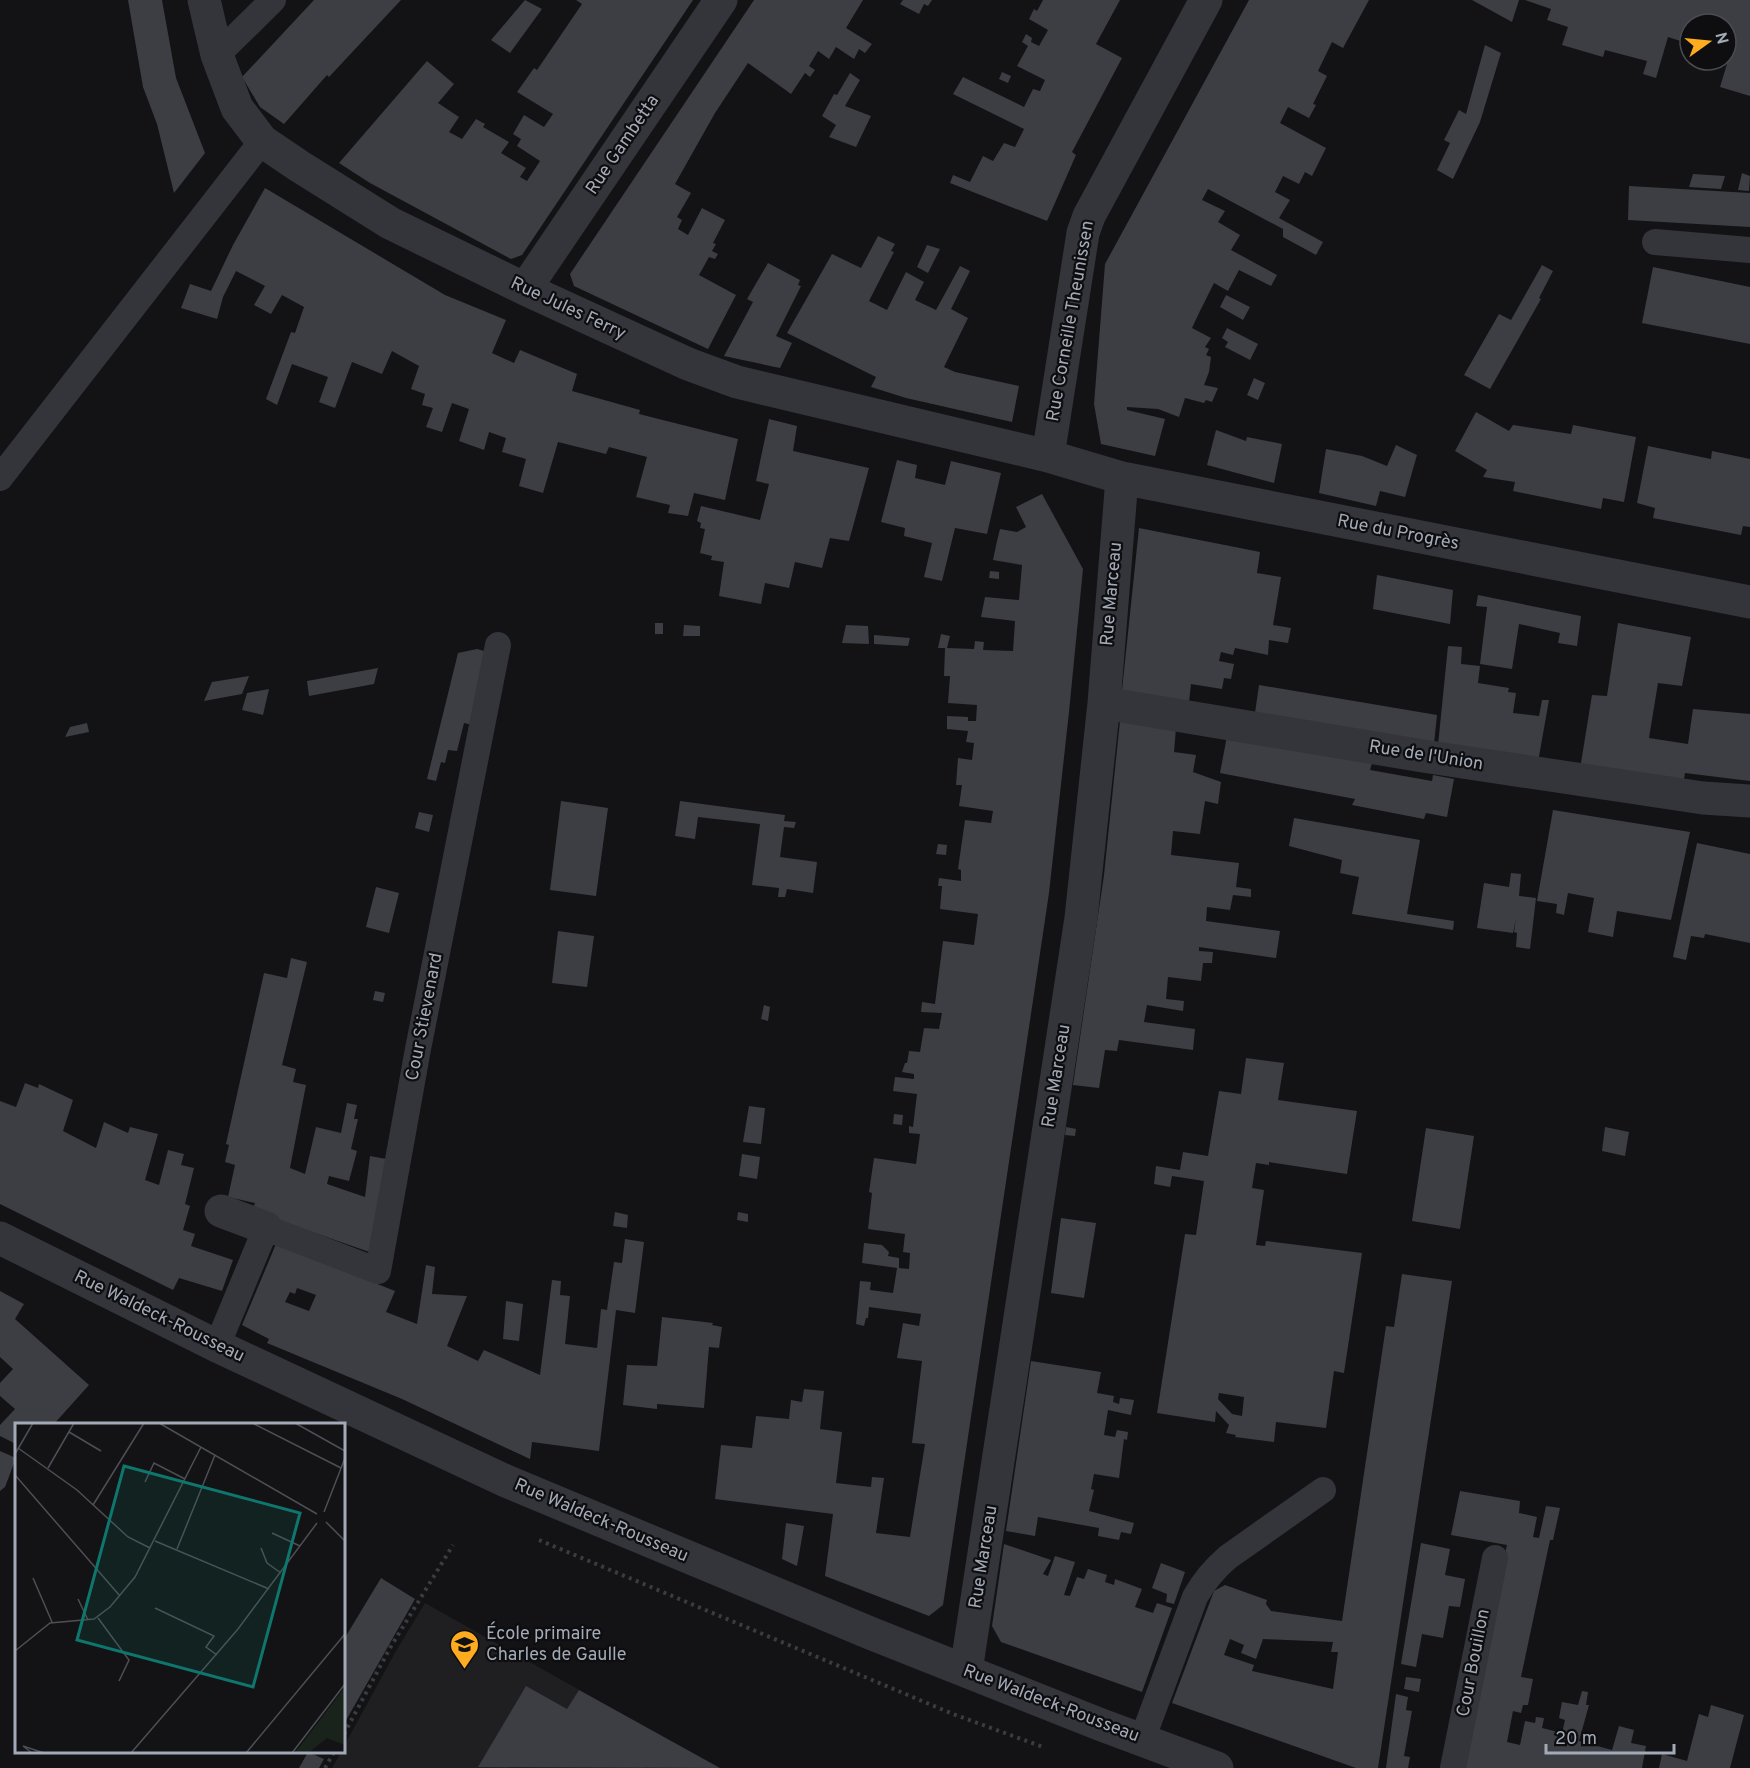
<svg xmlns="http://www.w3.org/2000/svg" width="1750" height="1768" font-family="Overpass,sans-serif">
<rect width="100%" height="100%" fill="#131315"/>
<!-- built -->
<path fill="#1f1f22" d="M425 1603 661 1736 643 1768H332L341 1752H344V1746L396 1651Z"/>
<!-- building -->
<path fill="#3c3e43" fill-rule="evenodd" d="M128 0H162L176 78 205 153 174 193 157 124 143 87Z
M314 0H401L329 77 327 75 284 124 260 107 242 77Z
M525 0 542 9 510 53 491 40Z
M576 0H693L522 255 511 259 370 183 339 163 427 61 454 84 438 103 459 117 449 132 462 139 476 119 485 124 483 127 509 142 501 153 526 168 520 177 527 181 540 161 517 146 521 139 513 134 524 115 544 127 553 114 517 92 534 68 537 70 582 4Z
M754 0H863L846 28 872 44 865 53 859 49 854 59 836 47 829 59 818 51 809 66 815 70 810 77 805 73 791 94 748 63 715 113 675 184 691 193 677 217 682 220 678 229 688 235 702 208 725 220 713 243 716 244 712 251 718 254 715 259 709 257 699 275 736 295 708 349 574 286 570 274Z
M903 0H932L928 6 924 4 919 14 900 4Z
M1043 0H1120L1096 44 1122 58 1072 152 1076 155 1047 221 950 183 953 175 970 182 983 156 993 161 1004 143 1015 147 1024 129 953 94 963 77 1024 107 1033 89 1040 91 1045 80 1017 66 1028 46 1022 42 1026 34 1032 38 1031 42 1039 46 1048 30 1029 19 1034 9 1037 11Z
M1249 0H1369L1343 48 1332 42 1318 71 1327 76 1313 104 1316 105 1309 118 1288 107 1280 123 1326 148 1312 176 1305 172 1299 184 1283 176 1275 192 1290 200 1279 218 1323 242 1316 255 1283 237V229L1208 189 1202 200 1225 211 1218 222 1240 235 1231 250 1277 275 1271 286 1239 270 1228 291 1214 283 1199 313 1192 328 1211 338 1205 347 1209 349 1206 355 1211 357 1209 372 1204 385 1218 388 1212 402 1206 400 1204 403 1185 398 1179 417 1158 409 1127 407V410L1165 419 1155 456 1101 444 1094 404 1105 264Z
M1472 0H1519L1512 22Z
M1525 0H1750V96L1720 87 1730 54 1726 53V24H1690V44L1668 37 1656 78 1643 74 1647 61 1605 50 1603 57 1562 45 1568 27 1547 20 1551 9Z
M1485 45 1501 53 1480 122 1453 179 1437 170 1450 143 1444 140 1459 110 1466 114Z
M1002 72 1011 76 1008 83 999 79Z
M850 73 860 80 845 106 871 116 856 147 829 137 836 125 822 116 834 94 837 95Z
M1742 173 1750 176 1749 191 1738 190Z
M1693 174 1725 176 1721 189 1689 187Z
M1629 186 1750 193V227L1628 220Z
M265 188 445 295 506 320 492 353 514 363 520 350 577 374 572 391 640 410 639 414 738 439 725 500 694 493 688 516 668 513 670 505 636 497 647 457 609 447 606 454 558 442 543 493 519 486 526 459 502 452 506 438 489 432 484 450 459 441 469 409 452 403 442 432 426 427 433 408 422 405 425 394 411 389 419 366 392 351 382 374 352 362 335 408 319 402 328 377 292 364 277 405 266 399 291 332 295 333 304 307 282 295 271 314 254 305 265 286 236 271 223 297 217 319 181 308 190 284 211 291 233 245Z
M878 236 895 244 891 251 894 252 869 301 887 310 906 272 924 282 915 300 936 310 960 266 970 271 951 309 968 318 944 367 955 372 1019 386 1012 422 906 398 871 387 876 377 787 333 832 254 861 268Z
M927 245 940 249 928 273 917 267Z
M768 263 800 280 798 285 801 286 776 336 792 343 780 368 724 356 753 302 747 299Z
M1542 265 1553 271 1539 298 1541 299 1490 389 1464 375 1499 314 1511 320Z
M1653 267 1750 287V344L1642 323Z
M1226 295 1250 307 1243 320 1220 307Z
M1227 328 1258 344 1250 360 1225 347 1228 342 1222 338Z
M1254 378 1265 383 1258 400 1247 395Z
M1476 412 1509 431 1513 425 1571 434 1573 425 1636 437 1624 502 1603 498 1601 509 1513 491 1515 482 1483 477 1487 470 1455 451Z
M769 419 797 426 793 451 869 468 849 541 830 538 822 568 795 562 789 588 765 583 761 604 719 596 724 562 711 560 712 556 700 553 705 529 700 528 701 523 697 521 701 506 760 520 769 484 756 481Z
M1216 430 1246 441 1247 437 1282 444 1274 483 1207 465Z
M1396 445 1417 455 1405 497 1380 491 1376 506 1319 493 1326 449 1362 456 1387 466Z
M1648 446 1711 459 1712 451 1750 459V527L1743 526 1741 535 1653 518 1655 508 1637 503Z
M897 460 917 465 915 478 945 485 951 461 1001 473 987 534 955 528 942 581 924 577 932 543 904 536 905 528 881 522Z
M1042 494 1083 569 1069 712 1049 893 943 1605 929 1616 825 1576 833 1514 715 1499 721 1445 752 1448 756 1416 789 1419 791 1400 802 1402 804 1389 824 1391 820 1429 842 1432 836 1483 871 1487 872 1477 884 1478 876 1533 910 1537 925 1444 912 1443 922 1361 897 1358 903 1323 919 1326 921 1314 869 1307 868 1318H866L864 1326 856 1324 860 1281 871 1282 870 1290 893 1293 897 1268 862 1263 864 1243 882 1245 889 1252 888 1256 899 1258V1268L909 1269 910 1253 903 1252 905 1234 868 1229 872 1193 869 1192 874 1158 916 1164 920 1134 909 1133V1126L913 1127 917 1094 893 1091 895 1077 914 1079V1074L902 1072 905 1063H907L909 1051 920 1052 924 1028 939 1029 942 1013 921 1012 922 1002 935 1004 943 941 974 945 978 914 940 909 942 886H938L939 878 961 881V870L958 869 965 820 991 823 993 811 959 806 962 785H956L958 758 972 760 974 743 966 742 968 731 947 729V716L968 717V721H976L977 705 948 703 950 676H944L945 648H938L941 634 950 636 947 648 974 649 975 641 984 642 983 650 1013 651 1015 621 981 617 985 597 1019 600 1022 565 993 560 997 541 1000 529 1017 532 1026 527 1016 507Z
M1139 528 1260 552 1257 573 1281 577 1273 625 1291 628 1288 643 1269 640 1268 655 1235 648 1233 655 1221 652 1219 661 1234 664 1231 679 1224 678 1222 689 1191 684 1189 702 1122 690Z
M990 571 999 572V579L989 578Z
M1377 575 1453 590 1450 624 1373 609Z
M1478 595 1581 616 1577 646 1558 643 1560 633 1519 624 1512 669 1480 664 1487 607 1476 606Z
M655 623H663V634H655Z
M1618 623 1691 637 1682 686 1658 683 1649 738 1688 744 1693 709 1750 714V781L1685 773 1683 785 1580 769 1592 695 1607 696Z
M684 625 700 626V636H683Z
M846 625 868 626 869 644 842 643Z
M874 635 910 638 908 646 874 644Z
M1448 646 1462 647 1461 664 1480 666 1478 683 1509 688 1508 692 1516 693 1513 713 1539 716 1542 700H1549L1538 762 1438 745Z
M477 649 491 653 477 726 464 723 457 751 448 750 445 763 441 762 436 781 427 779 458 653Z
M378 668 374 684 309 696 307 681Z
M249 676 242 694 204 701 212 682Z
M1259 685 1437 715 1434 744 1255 713Z
M269 689 263 715 242 710 247 693Z
M1120 721 1176 728 1174 752 1196 755 1193 772 1221 782 1218 804 1205 801 1200 834 1173 831 1171 855 1239 863 1236 887 1251 889V897L1233 895 1230 910 1207 907 1206 921 1280 931 1276 958 1199 947V951L1213 952 1212 963H1203L1201 981 1168 977 1166 999 1184 1001 1183 1011 1147 1005 1144 1022 1195 1029 1193 1050 1119 1040 1117 1051 1105 1050 1099 1088 1073 1085 1104 875Z
M87 723 89 732 65 737 70 727Z
M1227 736 1372 763 1370 770 1432 781 1433 775 1454 779 1447 817 1426 813 1424 819 1352 805 1355 799 1220 773Z
M561 801 608 808 596 896 550 890Z
M680 801 785 815 784 821 796 822 794 828 784 827 780 857 817 862 813 893 787 889 785 897H778L779 888 752 885 760 824 698 817 695 839 675 836Z
M1553 810 1690 832 1671 920 1617 911 1613 937 1588 932 1594 898 1568 893 1564 915 1556 913 1557 904 1537 901Z
M419 812 433 815 429 832 415 828Z
M1294 818 1420 840 1407 914 1454 921 1453 930 1352 914 1359 877 1340 873 1342 860 1289 846Z
M1697 843 1750 854V943L1705 934 1704 938 1691 936 1686 960 1673 957Z
M938 844 947 845 946 855 936 854Z
M1511 873 1521 874 1519 896 1536 898 1530 949 1516 947 1517 933 1514 932 1516 919 1513 933 1477 928 1484 883 1509 887Z
M376 887 399 893 389 933 366 927Z
M558 931 594 936 587 987 552 983Z
M291 958 307 962 282 1065 296 1069 293 1082 306 1085 290 1168 305 1174 316 1127 341 1133 347 1103 357 1105 354 1119H358L351 1149 357 1151 349 1181 329 1176 327 1184 365 1197 370 1156 392 1160 378 1255 252 1211 255 1203 228 1197 235 1165 225 1162 229 1145 226 1144 264 973 287 978Z
M375 991 385 993 383 1002 373 1000Z
M764 1005 770 1007 768 1021 761 1019Z
M1246 1058 1284 1063 1278 1100 1357 1111 1347 1174 1269 1162V1165L1256 1163 1252 1188 1264 1190 1256 1245 1265 1246 1266 1241 1362 1253 1344 1373 1334 1371 1326 1428 1276 1422 1274 1442 1235 1437 1236 1435 1226 1433 1229 1425 1216 1411 1215 1422 1157 1413 1185 1234 1196 1235 1204 1181 1172 1176 1170 1187 1154 1184 1156 1166 1180 1170 1183 1152 1208 1156 1219 1091 1241 1094ZM1219 1393 1244 1397 1242 1416 1232 1414 1218 1399Z
M25 1083 38 1088 39 1084 73 1100 63 1131 96 1148 104 1122 128 1133 130 1127 158 1134 145 1180 159 1185 168 1150 184 1154 181 1165 194 1168 185 1204 190 1206 183 1230 195 1234 191 1246 233 1260 222 1291 179 1278 173 1290 0 1204V1101L16 1107Z
M749 1106 765 1108 761 1144 743 1142Z
M894 1114 903 1115 902 1125 893 1124Z
M1066 1127 1076 1129 1075 1136 1065 1135Z
M1605 1127 1629 1132 1625 1156 1602 1151Z
M1426 1128 1474 1136 1460 1229 1412 1221Z
M742 1154 760 1157 757 1179 739 1176Z
M615 1212 628 1215 627 1228 613 1226Z
M738 1212 748 1214V1222L737 1220Z
M1061 1218 1096 1223 1084 1298 1051 1293Z
M625 1239 644 1242 635 1313 616 1310 599 1451 532 1442 530 1459 402 1399 267 1343 269 1339 242 1325 276 1244 395 1291 386 1312 417 1324 426 1265 435 1267 432 1294 467 1296 447 1346 478 1361 484 1350 540 1375 552 1280 561 1281 560 1295 570 1296 565 1344 597 1348 601 1309 607 1310 614 1262 622 1263ZM297 1288 316 1295 309 1311 285 1302 290 1292 295 1294Z
M1402 1274 1452 1281 1378 1768H1356L1172 1703 1214 1591 1225 1585 1267 1600 1266 1604 1271 1611 1342 1621 1386 1326 1394 1327ZM1230 1639 1244 1645 1241 1653 1256 1659 1263 1639 1333 1642 1331 1652H1338L1333 1689 1252 1671 1254 1665 1224 1655Z
M0 1291 24 1304 15 1319 89 1385 54 1424H32L28 1422 26 1424H16V1444L0 1436V1425L15 1409 0 1396V1383L13 1369 0 1357Z
M506 1301 523 1304 519 1341 503 1339Z
M662 1317 713 1323 712 1325 722 1327 719 1348 709 1347 704 1408 657 1404V1409L623 1405 627 1365 657 1366Z
M1031 1361 1101 1372 1097 1393 1114 1396 1113 1402 1119 1404 1120 1398 1134 1400 1131 1415 1108 1410 1104 1435 1115 1437 1117 1430 1128 1432 1127 1440 1124 1439 1119 1478 1094 1474 1091 1489 1094 1490 1089 1511 1134 1523 1131 1534 1121 1532 1119 1540 1098 1536 1099 1528 1038 1517 1035 1536 1006 1531Z
M0 1451 16 1458 5 1487 0 1491Z
M1460 1491 1520 1501 1519 1513 1537 1517 1533 1537 1539 1538 1546 1506 1560 1508 1553 1540H1550L1521 1677 1533 1679 1528 1705H1523L1521 1713 1513 1711 1507 1742 1520 1745 1525 1721 1535 1723 1536 1717 1544 1718 1542 1728 1562 1733 1565 1720 1559 1718 1562 1702 1578 1705 1582 1691 1588 1692 1586 1705H1589L1579 1741 1612 1750 1619 1726 1634 1730 1631 1743 1646 1746 1642 1768H1457L1507 1545 1451 1535Z
M786 1523 804 1526 797 1566 782 1559Z
M1421 1543 1450 1549 1445 1575 1465 1579 1460 1607 1449 1606 1443 1638 1422 1634 1416 1667 1401 1664Z
M1004 1544 1051 1560 1043 1574 1048 1576 1055 1556 1075 1562 1064 1595 1070 1596 1077 1577 1084 1579 1088 1569 1107 1575 1105 1582 1114 1585 1115 1579 1142 1589 1135 1607 1153 1613 1157 1603 1172 1608 1142 1692 1001 1642 992 1626Z
M1161 1563 1185 1572 1174 1604 1166 1602 1167 1594 1152 1588Z
M381 1578 415 1599 344 1724V1635L346 1636Z
M1406 1677 1421 1679 1419 1692 1404 1689Z
M526 1686 567 1709 579 1690 720 1768 478 1767Z
M1396 1694 1408 1697 1406 1710 1412 1711 1404 1756 1410 1757 1408 1768H1386Z
M1711 1705 1744 1715 1730 1768H1659L1662 1754 1687 1761 1699 1714 1708 1717Z
M308 1752 324 1759 319 1768H299Z"/>
<g fill="none" stroke-linecap="round" stroke-linejoin="round">
<!-- path -->
<path stroke="#393c41" stroke-width="4" stroke-dasharray="3 4.5" stroke-linecap="butt" d="M539 1540 953 1714 1043 1747
M344 1734 390 1648 453 1545
M325 1768 334 1752"/>
<!-- service -->
<path stroke="#33353a" stroke-width="26" d="M217 55 273 0
M1655 242 1750 250
M0 478 262 141
M217 1346 266 1228 378 1271 418 1049 498 645
M1142 1740 1195 1597C1204 1581 1214 1569 1228 1557L1323 1490
M1453 1768 1495 1558"/>
<!-- minor -->
<path stroke="#33353a" stroke-width="33" d="M204 0 217 55 237 108 262 141 299 166 390 223 525 289 688 364 737 382 1048 456 1122 478 1750 602
M525 289 721 0
M1048 456 1083 233 1089 216 1206 0
M1104 703 1423 756 1703 798 1750 801
M221 1211 266 1228
M0 1238 217 1346 506 1481 870 1633 1099 1724 1217 1768
M966 1671 1081 918 1104 703 1122 478"/>
</g>
<!-- icons -->
<defs>
<symbol id="school-pin" viewBox="-11 -11 22 30"><path d="M0 17L-7.5 6A9.5 9.5 0 1 1 7.5 6Z" fill="#ffab20" stroke="#0e0e10"/><path d="M0-5L7-2L0 1L-7-2ZM-4 1L0 2.5L4 1V4Q0 6-4 4Z" fill="#111"/></symbol>
</defs>
<g fill-rule="evenodd">
<use href="#school-pin" x="448" y="1628" width="33" height="45"/>
</g>
<g text-anchor="middle" dominant-baseline="central" stroke-width="4.5" stroke-linejoin="round" paint-order="stroke">
<!-- street labels -->
<g font-size="18" fill="#a3aab7" stroke="#0e0e10">
<text transform="translate(623 145) rotate(-56)">Rue Gambetta</text>
<text transform="translate(568 309) rotate(25)">Rue Jules Ferry</text>
<text transform="translate(1071 321) rotate(-80)">Rue Corneille Theunissen</text>
<text transform="translate(1398 533) rotate(11)">Rue du Progrès</text>
<text transform="translate(1112 594) rotate(-85)">Rue Marceau</text>
<text transform="translate(1426 756) rotate(9)">Rue de l'Union</text>
<text transform="translate(425 1017) rotate(-79)">Cour Stievenard</text>
<text transform="translate(1057 1076) rotate(-81)">Rue Marceau</text>
<text transform="translate(159 1317) rotate(26)">Rue Waldeck-Rousseau</text>
<text transform="translate(601 1521) rotate(23)">Rue Waldeck-Rousseau</text>
<text transform="translate(984 1557) rotate(-81)">Rue Marceau</text>
<text transform="translate(1474 1663) rotate(-79)">Cour Bouillon</text>
<text transform="translate(1051 1704) rotate(21)">Rue Waldeck-Rousseau</text>
</g>
<!-- poi labels -->
<g font-size="18" fill="#a3aab7" stroke="#0e0e10" text-anchor="start">
<text x="486" y="1634">École primaire<tspan x="486" dy="21">Charles de Gaulle</tspan></text>
</g>
</g>
<!-- overview -->
<g transform="translate(15 1423)">
<rect width="330" height="330" fill="#131315"/>
<path d="M330 264V322L312 315 293 330H280Z" fill="#1a231b"/>
<path fill="none" stroke="#4d4f56" stroke-width="1.5" d="M144 0 302 91M280 0 330 28M239 1 326 45M54 9 86 28M3 25 62 67 113 114 135 125M0 31 18 0M33 45 59 0M0 52 105 173M130 59 139 40 170 56M78 82 129 0M309 89 330 35M311 99 330 118M257 110 285 123M140 118 254 166M246 125 252 140 266 150M162 126 200 32M18 155 37 199M63 176 73 197M140 185 199 213 191 224 202 232M83 195 114 237 104 258M0 228 35 200 79 196 95 184 120 154 186 24M17 330 8 323 29 330M116 330 223 206 302 100M231 330 330 211M277 330 330 261"/>
<path fill="#0f766e" fill-opacity="0.15" stroke="#0f766e" stroke-width="3" d="M109 43 285 90 238 264 62 217Z"/>
<rect width="330" height="330" fill="none" stroke="#a3aab7" stroke-width="3"/>
</g>
<!-- north arrow -->
<g transform="translate(1708 42) rotate(75)"><circle r="28" fill="#0e0e10" stroke="#4a4c53" stroke-width="1.5"/>
<path d="M0-4.5L10 22L0 15L-10 22Z" fill="#ffab20"/>
<text y="-9" font-size="16" font-weight="bold" text-anchor="middle" fill="#a3aab7">N</text>
</g>
<!-- scale -->
<path d="M1546 1744v9h128v-9" fill="none" stroke="#a3aab7" stroke-width="3"/>
<text x="1555" y="1744" font-size="18" fill="#a3aab7" stroke="#0e0e10" stroke-width="4.5" paint-order="stroke">20 m</text>
</svg>
